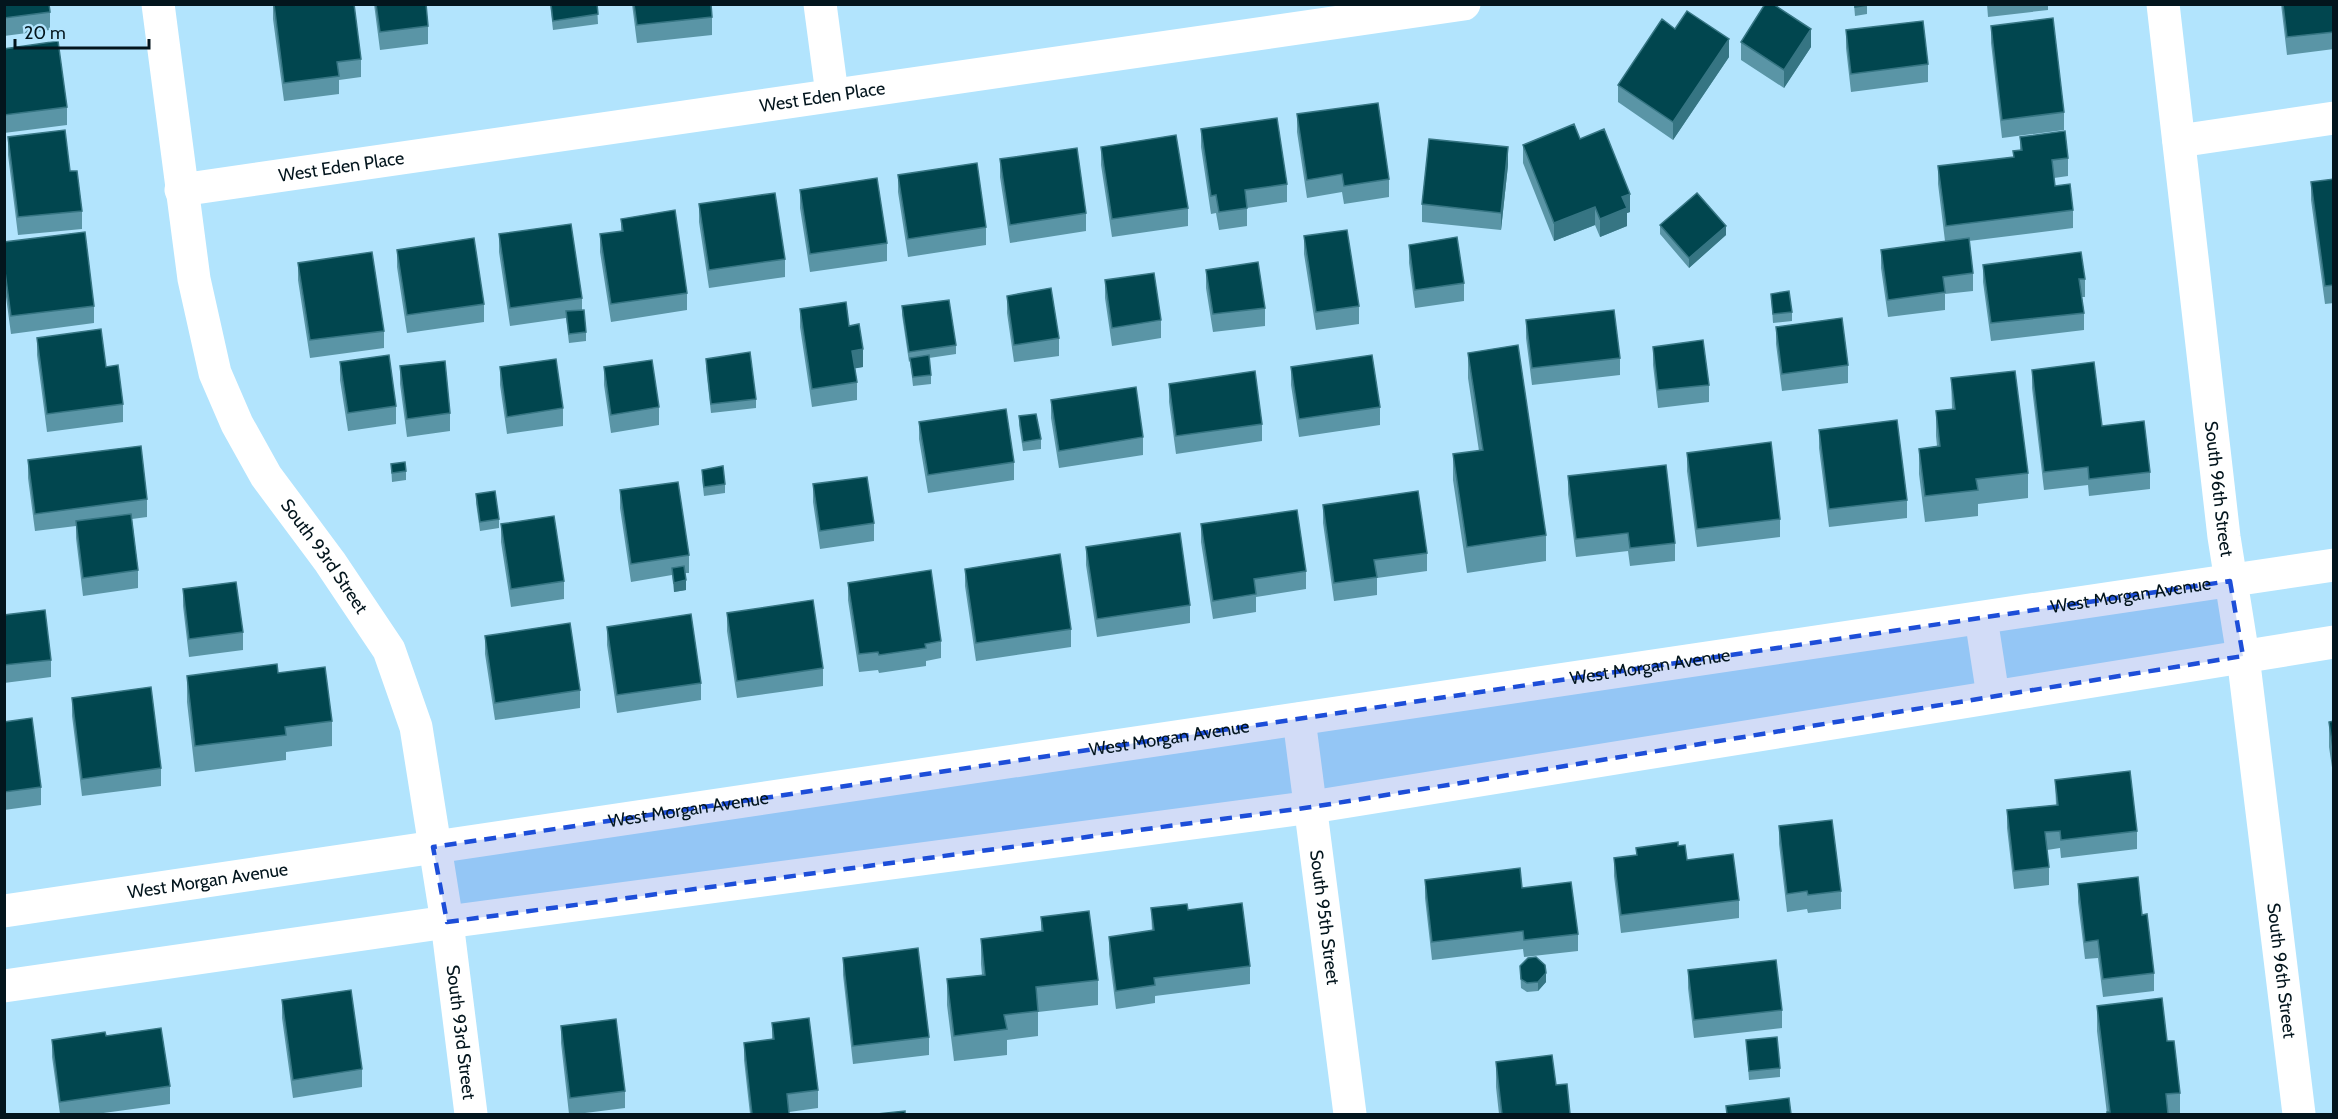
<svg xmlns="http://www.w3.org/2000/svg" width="2338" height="1119" font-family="Cabin,sans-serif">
<rect width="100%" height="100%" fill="#b2e4fd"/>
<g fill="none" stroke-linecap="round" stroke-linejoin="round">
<!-- street -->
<g stroke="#fff" stroke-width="33">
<path id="s1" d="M158 4 194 279 215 373 237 424 266 476 330 562 389 650 416 727 447 922 471 1114"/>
<path d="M820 4 832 94"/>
<path id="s2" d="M2163 4 2224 537 2243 656 2299 1114"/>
<path d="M2179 141 2334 118"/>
<path id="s3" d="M181 190 1464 4"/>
<path id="s4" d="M1299 719 1350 1114"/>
</g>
<!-- secondary -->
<g stroke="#fff" stroke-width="33">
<path d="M1981 618 1993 696"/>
<path id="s5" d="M4 911 2334 565"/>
<path d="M4 986 447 922 1312 807 2334 642"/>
</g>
</g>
<!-- wall -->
<path fill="#5a95a6" d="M4 4 50 12V30L4 36Z
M273 4 361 59V77L339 80V94L284 101 273 19Z
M374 4H426L428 26V44L380 50Z
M550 4H597L598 24 553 30Z
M632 4H711L712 17V35L637 43Z
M1854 4H1867V14L1855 16Z
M1987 4H2048V10L1988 17Z
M2281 4H2334V49L2287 55Z
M1991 26 2064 112V130L2002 138 1991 43Z
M1675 29 1729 57 1673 140 1618 102V85Z
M1846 30 1928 64V82L1851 92 1846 48Z
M1741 42 1811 47 1784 88 1741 60Z
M4 49 67 107V125L4 133Z
M1297 114 1389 179V197L1344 204 1342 192 1307 198 1297 132Z
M1201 129 1287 184V202L1247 208V226L1219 230 1216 213 1211 214 1201 147Z
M8 137 70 171 82 211V229L18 235 8 155Z
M2020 137 2068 158V176L2054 178 2055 186 2073 210V228L1969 241 1973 273V291L1945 294V310L1888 317 1881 268V250L1945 241 1938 184V166L2013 157V151L2020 150Z
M1580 139 1630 212 1627 213V226L1600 237 1595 225 1554 241 1523 163V145Z
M1101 147 1188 208V226L1112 237 1101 165Z
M1000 159 1086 213V231L1010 243 1000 177Z
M1508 165 1501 230 1422 222V204Z
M898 175 986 227V245L908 257 898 192Z
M2334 179V303L2325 304 2311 200V182Z
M800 190 887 243V261L810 272 800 208Z
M699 204 785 259V277L709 288 699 222Z
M621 219 687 293V310L611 322 600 252V234L621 232Z
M1660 225 1726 235 1689 268 1660 234Z
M499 234 582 298V310L586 332V341L569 343 566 318 510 326 499 252Z
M1304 236 1359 306V324L1316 330 1304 254Z
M4 242 94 306V323L11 334 4 282Z
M1409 245 1464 283V301L1415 308 1409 263Z
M397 250 484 304V322L407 333 397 267Z
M298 263 384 331V348L310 358 298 280Z
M1983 265 2085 279V297H2082L2084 313V330L1991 341 1983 282Z
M1206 270 1265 308V326L1213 332 1206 288Z
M1105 280 1161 320V338L1112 346 1105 298Z
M1771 294 1792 312V321L1773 323Z
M1007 296 1059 338V356L1014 362 1007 313Z
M902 306 956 345V354L929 358 931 375V384L913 386 910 361 909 362 902 315Z
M800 309 849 326 863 367 855 368 857 382V400L812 407 800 327Z
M1526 320 1620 358V375L1532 385 1526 338Z
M1776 327 1848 365V383L1782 391 1776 344Z
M37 338 123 404V422L47 432 37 355Z
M1653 347 1709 385V402L1658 408 1653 365Z
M1468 353 1546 535V561L1467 573 1453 480V454L1479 451 1468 378Z
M706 359 756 399V408L711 413 706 368Z
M340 362 396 406V424L348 431 340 380Z
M400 366 450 413V431L407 437 400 384Z
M500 367 563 408V426L507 434 500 385Z
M604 367 659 407V425L611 433 604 385Z
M1291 367 1380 407V425L1299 437 1291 385Z
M2032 370 2102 426 2150 472V489L2089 496 2088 485 2044 490 2032 388Z
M1951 378 2028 473V498L1978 504V516L1925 522 1919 474V449L1937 446 1936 436V411L1952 409Z
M1169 384 1262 424V441L1176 454 1169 402Z
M1051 400 1143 437V455L1059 468 1051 418Z
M1019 416 1041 439V449L1023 451 1019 425Z
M919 422 1014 462V480L928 493 919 439Z
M1819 430 1907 500V518L1829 527 1819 448Z
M1687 453 1780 519V537L1697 547 1687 471Z
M28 460 147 499V517L132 519 138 570V588L83 596 76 538V526L35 531 28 478Z
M391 464 406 471V480L392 482Z
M702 470 725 484V493L704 496 702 479Z
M1568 476 1675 543V561L1630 566 1628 551 1576 557 1568 494Z
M813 484 874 523V541L820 549 813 502Z
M620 490 689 555V573H685L686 590 674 592 672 575 631 582 620 508Z
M476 494 499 519V528L480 531 476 503Z
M1323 505 1427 553V571L1377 578V595L1334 601 1323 523Z
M501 524 564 581V599L511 607 501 542Z
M1201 524 1306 571V589L1256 597V612L1213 619 1201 542Z
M1086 547 1190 605V623L1097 637 1086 565Z
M965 569 1071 629V647L976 661 965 586Z
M848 583 941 641V658L926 661V666L879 673 878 670 859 672 848 600Z
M183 589 243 632V650L189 657 183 606Z
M727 613 823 668V686L737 698 727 631Z
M4 615 51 660V677L4 683Z
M607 627 701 683V700L617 713 607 645Z
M485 636 580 690V708L495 720 485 654Z
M278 673 332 721V746L286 752V760L195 772 187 702V676Z
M72 698 161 768V786L82 796 72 716Z
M2334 721V781L2329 747V722Z
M4 722 41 787V805L4 810Z
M2055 780 2137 831V849L2061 858 2060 848 2047 850 2049 867V885L2014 889 2007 828V810L2056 805Z
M1779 826 1841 891V909L1808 913 1807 909 1787 912 1779 844Z
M1678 846 1687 860 1739 900V918L1621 933 1614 876V858L1636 855V848Z
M1425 880 1522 888 1578 934V951L1524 957 1523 949 1432 960 1425 898Z
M2078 884 2142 915 2154 973V991L2103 997 2098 958 2085 959 2078 902Z
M1151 908 1188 910 1250 966V984L1155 996V1003L1116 1009 1109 954V937L1152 931Z
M1041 917 1098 980V1005L1038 1012V1036L1007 1040V1055L954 1061 947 1005V979L982 975 981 964V939L1041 931Z
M843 958 929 1037V1055L853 1064 843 975Z
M1520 966 1546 982 1538 991 1527 992 1521 988Z
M1688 970 1782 1010V1028L1694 1038 1688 988Z
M282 1000 362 1069V1087L293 1098 282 1018Z
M2097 1006 2167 1041 2180 1093V1114H2107L2097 1031Z
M772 1023 818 1090V1108L789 1112V1114H750L744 1060V1043L772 1039Z
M561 1026 625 1091V1108L577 1114H569L561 1043Z
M106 1036 170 1086V1104L96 1114H60L52 1057V1040Z
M1746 1040 1780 1068V1077L1749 1080Z
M1496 1062 1556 1085 1570 1114H1499L1496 1087Z"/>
<!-- shaded-wall -->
<path fill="#367583" d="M1811 29V47L1784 88V70Z
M1729 39V57L1673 140V122Z
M1508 147V165L1501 230V213Z
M1630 194V212L1627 213V226L1600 237V219L1622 197Z
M1595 207V225L1554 241V223Z
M1726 226V235L1689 268V258Z
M863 349V367L852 369V351Z
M686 580V590L674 592V583Z
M1546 973V982L1538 991V982Z"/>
<!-- building -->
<path fill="#01464f" stroke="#367583" stroke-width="1.5" d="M4 4H49L50 12 4 18Z
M274 4H354L361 59 337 62 339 76 284 83Z
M376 4H426L428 26 380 32Z
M551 4H597L598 14 553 21Z
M634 4H711L712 17 637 25Z
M1765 4H1773L1811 29 1784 70 1741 42Z
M1855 4H1867V5L1855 7Z
M2283 4H2334V32L2287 37Z
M1687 11 1729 39 1673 122 1618 85 1662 19 1675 29Z
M2053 18 2064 112 2002 120 1991 26Z
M1923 21 1928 64 1851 74 1846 30Z
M58 41 67 107 4 115V49Z
M1378 103 1389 179 1344 186 1342 174 1307 180 1297 114Z
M1277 118 1287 184 1245 190 1247 208 1219 212 1216 195 1211 196 1201 129Z
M1574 124 1580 139 1604 129 1630 194 1622 197 1627 208 1600 219 1595 207 1554 223 1523 145Z
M65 130 70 171H77L82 211 18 217 8 137Z
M2065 131 2068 158 2052 160 2055 186 2070 184 2073 210 1946 226 1938 166 2014 157 2013 151 2022 150 2020 137Z
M1176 135 1188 208 1112 219 1101 147Z
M1429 139 1508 147 1501 213 1422 204Z
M1077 148 1086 213 1010 225 1000 159Z
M977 163 986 227 908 239 898 175Z
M877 178 887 243 810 254 800 190Z
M2334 179V285L2325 286 2311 182Z
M775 193 785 259 709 270 699 204Z
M1697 193 1726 226 1689 258 1660 225Z
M675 210 687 293 611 304 600 234 623 231 621 219Z
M571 224 582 298 510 308 499 234Z
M1347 230 1359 306 1316 312 1304 236Z
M85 232 94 306 11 316 4 264V242Z
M1457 237 1464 283 1415 290 1409 245Z
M474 238 484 304 407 315 397 250Z
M1969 238 1973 273 1943 277 1945 292 1888 300 1881 250Z
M372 252 384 331 310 340 298 263Z
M2081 252 2085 279H2079L2084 313 1991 323 1983 265Z
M1258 262 1265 308 1213 314 1206 270Z
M1154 273 1161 320 1112 328 1105 280Z
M1051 288 1059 338 1014 345 1007 296Z
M1789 291 1792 312 1773 314 1771 294Z
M949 300 956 345 909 352 902 306Z
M846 302 849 326 859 324 863 349 852 351 857 382 812 389 800 309Z
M584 310 586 332 569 334 566 311Z
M1614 310 1620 358 1532 368 1526 320Z
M1842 318 1848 365 1782 374 1776 327Z
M101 329 106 367 118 365 123 404 47 414 37 338Z
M1703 340 1709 385 1658 390 1653 347Z
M1518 345 1546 535 1467 547 1453 454 1483 450 1468 353Z
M750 352 756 399 711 404 706 359Z
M389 355 396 406 348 413 340 362Z
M929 355 931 375 913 377 910 358Z
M1372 355 1380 407 1299 419 1291 367Z
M556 359 563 408 507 417 500 367Z
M652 360 659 407 611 415 604 367Z
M445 361 450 413 407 419 400 366Z
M2094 362 2102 426 2144 421 2150 472 2089 479 2088 467 2044 472 2032 370Z
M1255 371 1262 424 1176 436 1169 384Z
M2015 371 2028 473 1976 479 1978 490 1925 496 1919 449 1940 446 1936 411 1955 409 1951 378Z
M1136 387 1143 437 1059 451 1051 400Z
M1006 409 1014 462 928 475 919 422Z
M1036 414 1041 439 1023 442 1019 416Z
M1897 420 1907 500 1829 509 1819 430Z
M1771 442 1780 519 1697 529 1687 453Z
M141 446 147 499 35 514 28 460Z
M405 462 406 471 392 473 391 464Z
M1666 465 1675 543 1630 548 1628 533 1576 539 1568 476Z
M723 466 725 484 704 487 702 470Z
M867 477 874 523 820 531 813 484Z
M678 482 689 555 631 564 620 490Z
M495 491 499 519 480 522 476 494Z
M1418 491 1427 553 1374 560 1377 577 1334 583 1323 505Z
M1297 510 1306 571 1254 579 1256 594 1213 601 1201 524Z
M131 514 138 570 83 578 76 521Z
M554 516 564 581 511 589 501 524Z
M1180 533 1190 605 1097 619 1086 547Z
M1060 554 1071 629 976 643 965 569Z
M684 566 686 580 674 583 672 568Z
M931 570 941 641 925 644 926 648 879 655 878 652 859 654 848 583Z
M236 582 243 632 189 639 183 589Z
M813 600 823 668 737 681 727 613Z
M45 610 51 660 4 665V615Z
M691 614 701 683 617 695 607 627Z
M570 623 580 690 495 703 485 636Z
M277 664 278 673 325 667 332 721 285 727 286 735 195 746 187 676Z
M151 687 161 768 82 779 72 698Z
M32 718 41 787 4 792V722Z
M2334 721V755L2329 722Z
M2130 771 2137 831 2061 840 2060 831 2045 832 2049 867 2014 871 2007 810 2058 805 2055 780Z
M1832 820 1841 891 1808 895 1807 891 1787 894 1779 826Z
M1678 842V846L1685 845 1687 860 1733 854 1739 900 1621 915 1614 858 1637 855 1636 848Z
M1520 868 1522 888 1571 882 1578 934 1524 940 1523 931 1432 942 1425 880Z
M2138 877 2142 915 2147 914 2154 973 2103 979 2098 940 2085 942 2078 884Z
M1242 903 1250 966 1154 978 1155 985 1116 991 1109 937 1154 930 1151 908 1187 904 1188 910Z
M1089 911 1098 980 1036 987 1038 1011 1004 1015 1007 1029 954 1036 947 979 985 975 981 939 1043 931 1041 917Z
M918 948 929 1037 853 1046 843 958Z
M1536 957 1545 965 1546 973 1538 982 1527 983 1521 979 1520 966 1528 958Z
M1776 960 1782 1010 1694 1020 1688 970Z
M351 990 362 1069 293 1080 282 1000Z
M2162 998 2167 1041H2174L2180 1093 2166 1094 2168 1114H2107V1112H2110L2097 1006Z
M809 1018 818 1090 787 1094 789 1114H752L744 1043 774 1039 772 1023Z
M616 1019 625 1091 570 1098 561 1026Z
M161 1028 170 1086 60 1102 52 1040 105 1032 106 1036Z
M1777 1037 1780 1068 1749 1071 1746 1040Z
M1552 1055 1556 1085 1567 1084 1570 1114H1502L1496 1062Z
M1789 1098 1791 1114H1727L1726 1106Z
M905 1111V1114H877Z"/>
<!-- marked area -->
<path fill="#1d4ed8" fill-opacity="0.2" stroke="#1d4ed8" stroke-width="4.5" stroke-dasharray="12 8" stroke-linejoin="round" d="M2230 581 2243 656 1312 807 447 922 433 847Z"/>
<g text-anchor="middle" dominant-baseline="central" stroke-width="6" stroke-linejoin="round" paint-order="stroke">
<!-- street labels -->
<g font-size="18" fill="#03151d" stroke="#b2e4fd">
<text stroke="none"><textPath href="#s3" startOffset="648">West Eden Place</textPath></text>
<text stroke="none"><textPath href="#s3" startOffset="162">West Eden Place</textPath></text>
<text stroke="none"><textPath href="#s2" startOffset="488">South 96th Street</textPath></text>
<text stroke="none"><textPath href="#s1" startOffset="588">South 93rd Street</textPath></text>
<text stroke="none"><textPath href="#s5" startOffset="2150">West Morgan Avenue</textPath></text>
<text stroke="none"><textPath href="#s5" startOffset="1664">West Morgan Avenue</textPath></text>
<text stroke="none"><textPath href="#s5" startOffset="1178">West Morgan Avenue</textPath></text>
<text stroke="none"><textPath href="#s5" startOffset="692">West Morgan Avenue</textPath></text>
<text stroke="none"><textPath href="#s5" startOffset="206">West Morgan Avenue</textPath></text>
<text stroke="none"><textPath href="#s4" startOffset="200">South 95th Street</textPath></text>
<text stroke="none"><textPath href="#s2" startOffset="974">South 96th Street</textPath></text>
<text stroke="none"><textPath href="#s1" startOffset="1092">South 93rd Street</textPath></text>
</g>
</g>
<!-- border -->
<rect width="2338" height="1119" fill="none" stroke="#03151d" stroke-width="12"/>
<!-- scale -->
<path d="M15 39v9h134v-9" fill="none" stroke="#03151d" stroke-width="3"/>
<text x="24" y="39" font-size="18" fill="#03151d" stroke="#b2e4fd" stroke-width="4.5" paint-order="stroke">20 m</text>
</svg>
